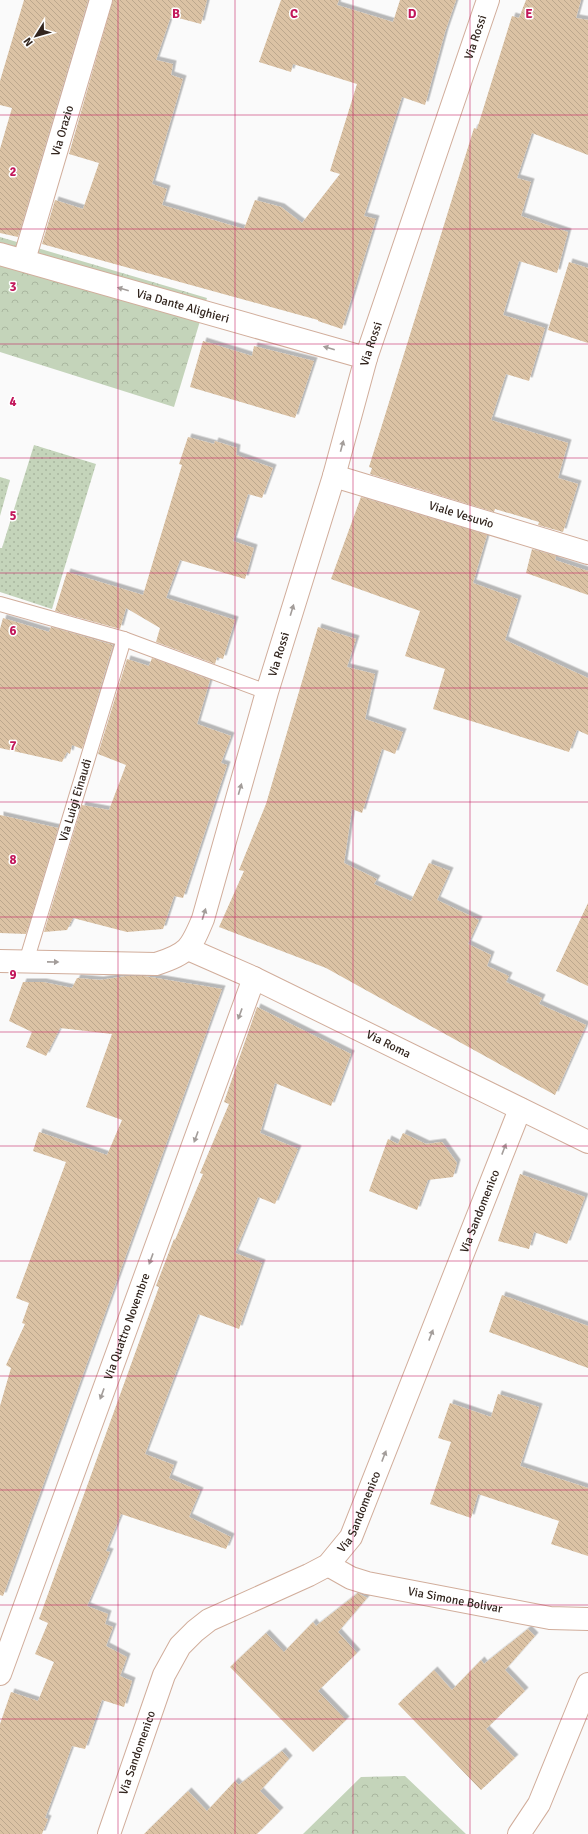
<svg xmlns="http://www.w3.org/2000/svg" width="588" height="1834" font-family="Signika,sans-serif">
<defs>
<pattern id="grass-dots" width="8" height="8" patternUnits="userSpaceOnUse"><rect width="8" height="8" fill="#c4d4ba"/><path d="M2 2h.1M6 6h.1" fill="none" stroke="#a9b69f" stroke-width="1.8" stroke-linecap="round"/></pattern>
<pattern id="park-crowns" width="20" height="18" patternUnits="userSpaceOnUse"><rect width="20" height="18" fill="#c4d4ba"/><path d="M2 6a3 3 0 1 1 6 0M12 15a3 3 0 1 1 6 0" fill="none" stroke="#a9b69f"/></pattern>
<pattern id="building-back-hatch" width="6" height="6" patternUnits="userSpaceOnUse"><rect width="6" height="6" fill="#dbc2a4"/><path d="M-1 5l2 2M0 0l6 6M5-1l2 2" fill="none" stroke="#bca78d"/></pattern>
<filter id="shadow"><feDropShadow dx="3.5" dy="-3.5" stdDeviation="0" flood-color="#0004"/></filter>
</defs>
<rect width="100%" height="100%" fill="#fafafa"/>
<!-- grass -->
<path fill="url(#grass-dots)" d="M34 445 96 464 52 609 0 592V548H2Z
M0 477 10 480 0 516Z"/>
<!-- park -->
<path fill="url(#park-crowns)" d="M0 237 207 298 174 407 0 352Z
M405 1776 466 1834H303L361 1777Z"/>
<!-- building -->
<path fill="url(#building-back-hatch)" filter="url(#shadow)" d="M24 0H88L18 237 0 233V149L12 108 0 105V81Z
M113 0H207L201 24 171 16 156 60 173 64 171 75 183 79 152 184 167 189 162 205 244 229 255 200 281 207 302 223 340 174 330 171 357 84 293 64 291 72 259 62 281 0H339L337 5 393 22 400 0H456L445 32 425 105 402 97 364 216 376 219 342 329 318 321V320L42 244 55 200 83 209 99 163 69 154Z
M526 0H581L576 18 588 20V155L532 133 517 178 531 182 521 216 568 232 557 273 519 261 503 315 545 328 529 381 506 374 491 420 568 443 558 478 578 484 563 532 538 525 539 522 495 509 494 512 370 474 372 468 369 467 474 128 477 129 512 16 519 18Z
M569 262 588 268V343L548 330Z
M203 341 252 356 254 346 314 361 295 418 190 387Z
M188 437 214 444 215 441 237 448 236 455 273 468 262 498 248 494 233 541 254 548 245 579 180 560 166 598 235 620 223 659 217 657 215 664 156 642 160 628 126 608 120 629 55 611 67 572 143 595 182 465 179 464Z
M361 497 487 535 473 583 518 599 505 640 588 678V735L577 730 569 752 433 709 445 669 405 656 420 611 331 579Z
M532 549 556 556 555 560 588 571V595L526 573Z
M3 618 49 632 51 627 113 645 82 749 72 745 70 754 67 752 62 762 0 748V629Z
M318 627 356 639 347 667 375 674 365 719 403 732 395 754 382 749 362 813 352 809 344 863 377 879 374 884 411 901 429 863 450 871 437 900 479 920 468 944 491 955 487 966 509 976 506 982 542 998 539 1004 586 1025 555 1095 326 968 219 927 244 871 239 870 266 804Z
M152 658 210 680 197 724 231 736 221 763 227 765 183 898 174 896 163 929 127 932 73 918 67 930 44 932 82 805 109 810 126 765 98 754 127 659 149 666Z
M0 815 58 828 26 934 0 933Z
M588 903V986L556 971Z
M127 976H144L222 989 3 1596 0 1595V1406L11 1368 6 1365 25 1324 22 1323 29 1303 16 1298 66 1162 33 1151 39 1132 107 1155 122 1120 86 1107 112 1034 60 1028 46 1056 26 1047 32 1032 9 1021 23 982H43L72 988 77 978 100 980Z
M257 1007 351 1054 331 1106 275 1083 260 1133 298 1149 275 1204 258 1197 235 1253 262 1263 239 1329 198 1314 145 1454 174 1465 169 1478 200 1491 189 1517 231 1537 226 1549 121 1514 106 1551 110 1552 87 1606 108 1614 105 1624 113 1627 106 1646 127 1657 120 1676 132 1681 124 1707 102 1700 85 1749 72 1746 45 1818 48 1819 42 1834H0V1724L11 1692 38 1701 54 1662 35 1654 48 1623 39 1619 159 1287 156 1286 174 1239 175 1240 203 1174 200 1173 229 1104 224 1102Z
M403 1133 426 1144 442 1142 457 1163 453 1177 428 1180 417 1210 369 1191 388 1139 398 1144Z
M520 1174 585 1197 567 1244 534 1232 529 1249 498 1241Z
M502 1295 588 1326V1368L489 1332Z
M498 1394 539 1407 520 1466 588 1488V1556L551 1544 559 1521 478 1494 471 1518 430 1504 451 1442 438 1438 450 1403 491 1417Z
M358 1593 367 1598 338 1632 357 1653 318 1691 346 1720 313 1752 230 1667 266 1633 284 1652 313 1622 316 1626Z
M528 1629 535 1636 505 1670 525 1691 486 1729 515 1758 481 1790 398 1704 434 1670 452 1690 481 1660 484 1664Z
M282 1751 289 1759 260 1791 280 1811 257 1834H144L188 1791 207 1811 235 1781 239 1785Z"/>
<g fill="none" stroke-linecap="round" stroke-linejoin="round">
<defs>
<g id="service">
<path d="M0 604 124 639 267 692"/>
<path id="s1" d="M26 962 124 639"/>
</g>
<g id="minor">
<path id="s2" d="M24 260 101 0"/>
<path id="s3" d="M334 476 588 553"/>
<path id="s4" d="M328 1565 351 1578 367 1583 550 1618 588 1619"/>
<path id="s5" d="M0 1674 254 978"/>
<path id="s6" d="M109 1834 164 1675 180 1646 195 1631 209 1620 309 1575 328 1565 351 1537 520 1109"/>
<path d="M519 1834 539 1804 588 1684"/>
</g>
<g id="tertiary">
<path id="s7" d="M0 254 366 358"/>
<path id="s8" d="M188 949 254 978 588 1142"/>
<path id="s9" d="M0 961 156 964C188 954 191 948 203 919L267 692 334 476 366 358 488 0"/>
</g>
</defs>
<!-- service casing -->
<use href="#service" stroke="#d1ad9b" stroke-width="16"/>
<!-- minor casing -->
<use href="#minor" stroke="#d1ad9b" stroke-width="24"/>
<!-- tertiary casing -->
<use href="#tertiary" stroke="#d1ad9b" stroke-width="24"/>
<!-- service -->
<use href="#service" stroke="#fff" stroke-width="14"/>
<!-- minor -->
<use href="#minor" stroke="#fff" stroke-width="22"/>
<!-- tertiary -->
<use href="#tertiary" stroke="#fff" stroke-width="22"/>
</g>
<!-- one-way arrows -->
<defs><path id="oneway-solid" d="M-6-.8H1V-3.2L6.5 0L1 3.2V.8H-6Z"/></defs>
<g fill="#a39d9a">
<use href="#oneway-solid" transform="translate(123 289) rotate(-164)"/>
<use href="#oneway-solid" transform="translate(329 348) rotate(-164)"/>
<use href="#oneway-solid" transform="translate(342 446) rotate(-75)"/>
<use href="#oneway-solid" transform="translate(292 610) rotate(-73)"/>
<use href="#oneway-solid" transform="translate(240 789) rotate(-74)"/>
<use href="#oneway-solid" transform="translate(204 914) rotate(-73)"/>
<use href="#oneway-solid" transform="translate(53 962) rotate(1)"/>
<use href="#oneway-solid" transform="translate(240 1014) rotate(110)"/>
<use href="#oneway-solid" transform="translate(196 1137) rotate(110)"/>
<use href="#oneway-solid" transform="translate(504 1149) rotate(-69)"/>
<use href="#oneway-solid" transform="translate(151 1259) rotate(110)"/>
<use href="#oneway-solid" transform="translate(431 1335) rotate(-69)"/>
<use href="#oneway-solid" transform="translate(102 1394) rotate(110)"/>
<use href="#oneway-solid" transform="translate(384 1456) rotate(-69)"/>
</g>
<!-- grid -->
<path fill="none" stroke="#c2185b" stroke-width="1" stroke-opacity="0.55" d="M118 0V1834M235 0V1834M353 0V1834M470 0V1834M0 115H588M0 229H588M0 344H588M0 458H588M0 573H588M0 688H588M0 802H588M0 917H588M0 1032H588M0 1146H588M0 1261H588M0 1376H588M0 1490H588M0 1605H588M0 1719H588"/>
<g text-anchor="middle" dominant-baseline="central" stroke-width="3" stroke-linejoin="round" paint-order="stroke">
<!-- street labels -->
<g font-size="12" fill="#32251e" stroke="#fff">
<text stroke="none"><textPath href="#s9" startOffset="1148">Via Rossi</textPath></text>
<text stroke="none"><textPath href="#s2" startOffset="135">Via Orazio</textPath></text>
<text stroke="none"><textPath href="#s7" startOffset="190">Via Dante Alighieri</textPath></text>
<text stroke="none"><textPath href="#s9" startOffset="824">Via Rossi</textPath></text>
<text stroke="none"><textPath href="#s3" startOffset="133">Viale Vesuvio</textPath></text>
<text stroke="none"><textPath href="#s9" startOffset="500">Via Rossi</textPath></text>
<text stroke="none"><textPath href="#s1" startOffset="169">Via Luigi Einaudi</textPath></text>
<text stroke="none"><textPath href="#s8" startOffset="222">Via Roma</textPath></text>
<text stroke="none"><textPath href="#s6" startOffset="758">Via Sandomenico</textPath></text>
<text stroke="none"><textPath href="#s5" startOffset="370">Via Quattro Novembre</textPath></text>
<text stroke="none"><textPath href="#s6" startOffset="434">Via Sandomenico</textPath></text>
<text stroke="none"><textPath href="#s4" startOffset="133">Via Simone Bolivar</textPath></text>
<text stroke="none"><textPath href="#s6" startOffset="86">Via Sandomenico</textPath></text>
</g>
</g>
<g font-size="13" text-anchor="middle" font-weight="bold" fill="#c2185b" stroke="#fff" stroke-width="3" stroke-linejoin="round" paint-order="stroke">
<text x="176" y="18">B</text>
<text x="294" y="18">C</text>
<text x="412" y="18">D</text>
<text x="529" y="18">E</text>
<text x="13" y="176">2</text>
<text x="13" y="291">3</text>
<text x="13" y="406">4</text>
<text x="13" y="520">5</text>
<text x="13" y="635">6</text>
<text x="13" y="750">7</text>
<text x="13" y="864">8</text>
<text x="13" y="979">9</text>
</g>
<!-- north arrow -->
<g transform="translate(36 36) rotate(233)" stroke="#ffffff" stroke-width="3" paint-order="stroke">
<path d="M0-3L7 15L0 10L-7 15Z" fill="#32251e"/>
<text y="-6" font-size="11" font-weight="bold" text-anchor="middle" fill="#32251e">N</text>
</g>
</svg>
